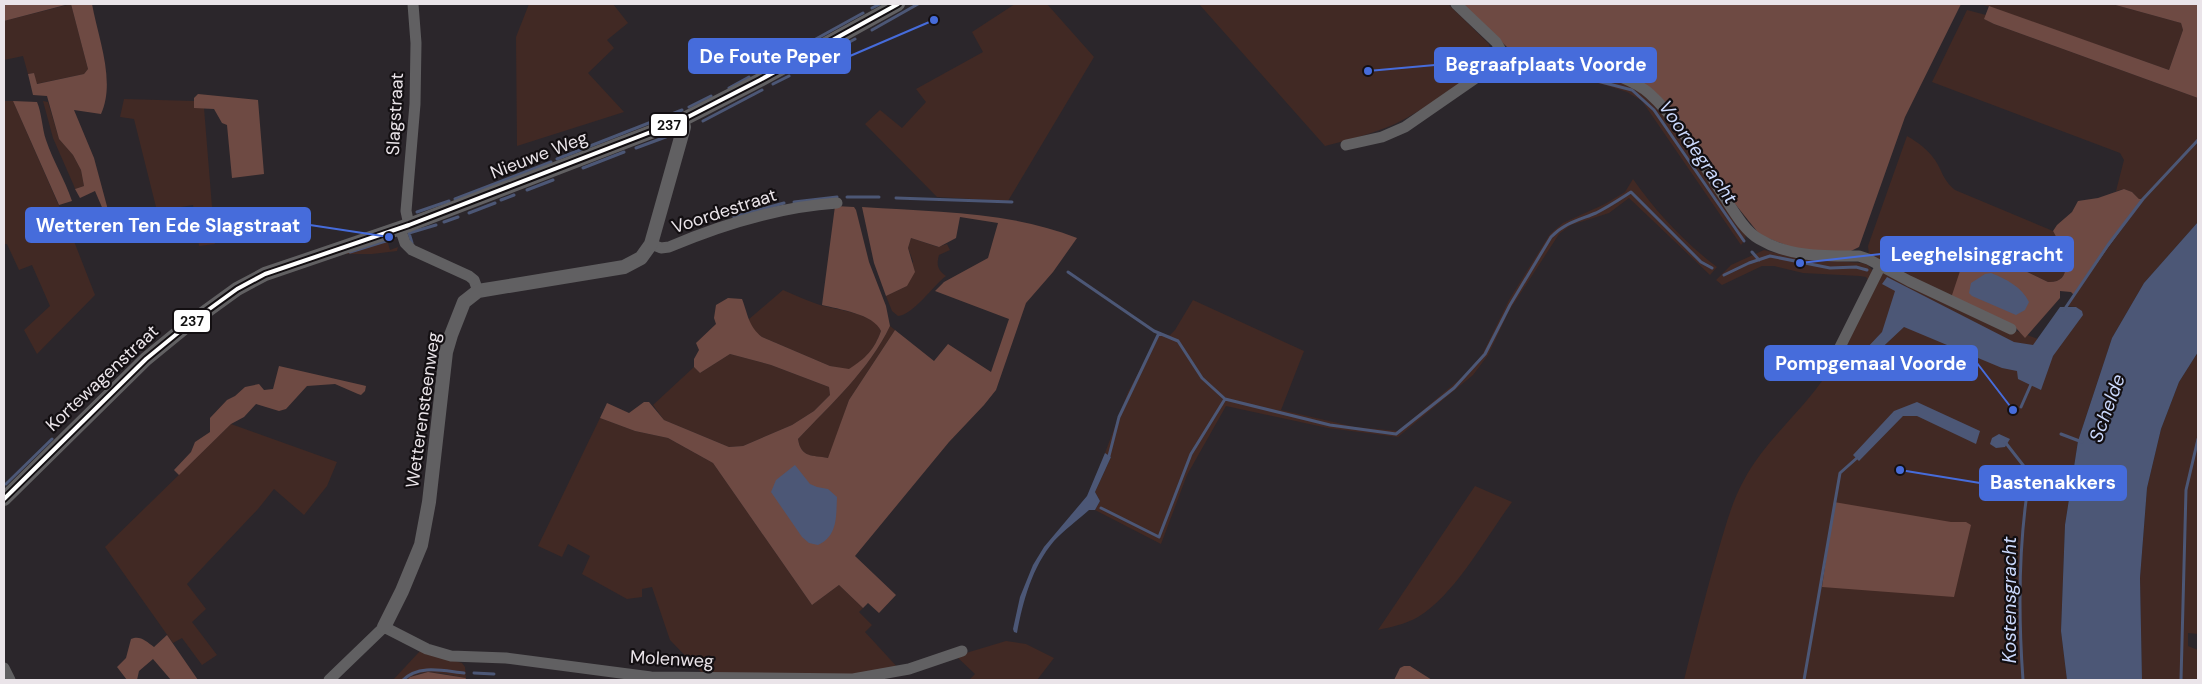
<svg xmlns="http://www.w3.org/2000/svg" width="2202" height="684" font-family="'DM Sans',sans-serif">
<rect width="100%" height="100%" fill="#2b262b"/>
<!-- green -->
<path fill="#412924" d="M71 4 88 69 84 74 36 84 34 73 28 74 23 56 4 60V21Z
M529 4H613L628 23 607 40 614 48 588 73 624 112 517 146 516 37Z
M1015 4H1047L1094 57 1008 201 937 197 865 124 880 110 902 128 926 102 916 89 983 52 972 32Z
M1199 4H1448L1489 44C1492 55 1491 60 1482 67 1454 87 1426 109 1395 124 1372 134 1348 140 1325 146Z
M1981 4H2112L2181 23 2183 30 2169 70Z
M1967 10 1986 15 1985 19 1994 24 2198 98V222L2144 283 2112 338 2078 441 2065 525 2061 631 2067 680H1684C1695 636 1706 592 1719 548 1726 525 1732 501 1744 480 1765 440 1802 412 1826 375L1881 265 2011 329 2060 347 2076 307 2066 306 2143 200 2139 199 2132 192 2124 189 2116 191 2124 160 2120 153 1932 82Z
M1515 57C1546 64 1594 70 1622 82 1658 98 1678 135 1699 166 1714 189 1730 212 1746 235L1745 240 1741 245 1642 101 1627 92 1605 85 1529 65 1506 64 1509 58Z
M124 99 194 101V107L204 108 215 244 199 246 193 205 157 211 134 119 120 117Z
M4 101H13L70 231 95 295 37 354 24 330 50 306 32 265 19 270 7 244H4Z
M43 101 48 102 59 139 73 155 81 170 84 186 75 189 74 186 53 138Z
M1907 136C1919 143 1927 149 1935 160 1943 172 1942 179 1955 190L2053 231C2062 247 2078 283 2048 282L1976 247 1951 298 1869 255 1868 246Z
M1633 179C1656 212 1685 243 1717 267L1710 275 1629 198 1609 213 1571 225 1559 234 1509 311 1488 355 1473 375 1398 437 1328 428 1226 406 1187 475 1161 544 1095 510 1100 501 1095 492 1111 457 1105 453 1128 392 1158 336 1170 335 1175 330 1193 300 1304 351 1281 410 1355 427 1398 431 1466 374 1482 355 1509 300 1550 234 1563 223 1605 204 1625 192Z
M395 236V240L388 243 390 250 398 247 397 251 372 254H345Z
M911 238 938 247 947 244 950 250 939 255C936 266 938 270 946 276 933 286 913 315 898 316L892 311 886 296 907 286 913 261 908 248Z
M1764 250 1796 258 1862 263 1868 265 1872 270 1869 282 1866 277 1860 276 1803 273 1774 266H1762L1722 285 1716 280 1731 265Z
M783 290C795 295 808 301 820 305 837 310 874 313 881 331 874 350 866 358 849 370L830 366 762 337 754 331 748 320Z
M890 326 895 330 849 400 829 458C813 456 801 458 798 439 831 404 869 370 890 326Z
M2198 352V634L2188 633V646L2198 650V680H2142L2140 578 2147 488 2161 429 2179 382Z
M730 354 771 365 829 387 830 395 814 411 792 425 743 446 729 447 664 420 653 405 694 367 700 373Z
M600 418 635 431 668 438 713 463 812 605 839 585 863 608 859 612 872 625 865 632 899 669 870 674 704 675 670 640 652 587 642 589V597L627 599 582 574 590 556 568 544 562 557 538 546Z
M231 424 337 462 327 486 304 515 274 489 258 509 187 584 206 609 192 622 217 655 202 665 182 638 173 643 105 547Z
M1475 486 1512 502C1486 537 1455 595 1418 617 1406 624 1391 627 1378 630Z
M1006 641 1026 644 1054 658 1037 680H969L975 674 956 656Z
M420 651 462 663 465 667 466 678C449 675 421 666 407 680H393Z"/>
<!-- forest -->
<path fill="#6e4a43" d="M4 4H69L4 21Z
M71 4H92C98 38 116 81 101 114L74 110 94 158 108 210 104 212 95 191 80 198 75 189 84 186 81 170 73 155 59 139 47 96 33 95 28 74 34 73 37 84 84 74 88 69Z
M1462 4H1961L1905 117 1859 247 1847 253 1798 250 1760 235 1635 79 1508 48Z
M2112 4H2198V98L1994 24 1984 19 1989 6 2169 70 2183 30 2181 23Z
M198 94 258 100 264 174 232 178 227 125 222 123 214 109 194 108V98Z
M13 101 37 102C42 114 42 128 46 140 53 161 65 180 72 201L59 205Z
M2124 189 2132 192 2139 199H2143L2074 295 2071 292 2060 291V298L2025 338 2016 328 1951 298 1965 256 1976 247 2048 282C2078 283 2062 247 2053 231L2057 225 2072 212 2078 201 2098 198Z
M835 206 854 207 856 210 869 262 886 306 890 326C869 370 831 404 798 439 801 458 812 455 828 458L849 400 895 330 934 361 948 344 991 372 1009 319 935 291 944 282 988 258 998 223 960 217 956 238 939 247 911 238 908 248 915 272 907 286 886 296 874 263 862 207C935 212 1008 211 1077 238L1053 272 1026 303 996 390 984 405 949 442 855 556 896 595 879 613 868 603 863 608 839 585 812 605 713 463 668 438 635 431 600 418 607 403 629 413 644 402H649L664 420 729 447 743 446 792 425 814 411 830 395 829 387 771 365 730 354 700 373 694 367V359L699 350 696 343 716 324 714 318 716 305 728 298 742 299C748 314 748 326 762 337L830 366 849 369C866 358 874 350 881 331 874 314 838 309 822 305Z
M279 366 362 385 366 386 365 391 361 395 358 394 335 384 307 386 286 409 279 411 256 404 244 417 231 424 179 475 174 470 191 452 195 442 210 432V418L227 400 235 396 245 387 259 384 264 390 273 389Z
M1834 502 1951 522H1966L1971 525 1954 597 1822 587Z
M167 635 198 680H171L153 659 139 671 137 680H127L117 667 126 658 131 639C140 635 146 641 154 647Z
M1404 666H1410L1432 680H1394L1400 668Z
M428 672 466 678 465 680H407L410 677Z"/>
<!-- water -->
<path fill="#4c5776" d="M2198 222V352L2179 382 2161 429 2147 488 2140 578 2142 680H2067L2061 631 2065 525 2078 441 2112 338 2144 283Z
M1991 273C2006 279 2022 287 2029 302L2025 310 2016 315 1972 296 1969 293 1971 283 1985 274Z
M1887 277 2014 342 2033 345 2060 307H2076L2082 311 2083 315 2053 356 2041 390 2018 379 2017 371 2002 368 1904 327 1857 371 1848 368 1882 332 1895 291 1882 284Z
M1917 402 1980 431 1976 444 1917 416H1903L1859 461 1853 455 1894 411Z
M1999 434 2010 439 2005 447 1996 448 1990 444 1992 438Z
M1105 453 1111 457 1095 492 1100 501 1095 510H1089C1078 520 1064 530 1054 541 1032 567 1023 601 1017 633L1014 632 1013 629 1020 597 1033 565 1044 547 1087 496Z
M795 465 810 484 817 487 828 489 837 497C836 516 838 536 818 545L809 543 802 537 771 492 776 480Z"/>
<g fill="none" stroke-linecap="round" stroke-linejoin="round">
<!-- stream -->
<path stroke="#4c5776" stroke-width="3" d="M872 8 880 4
M872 30 918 4
M842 46 855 39
M821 58 836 50
M1511 62 1532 64 1632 90 1654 110 1744 241
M809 65 814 62
M758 71 863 13
M773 84 789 76
M729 88 749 77
M689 107 711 96
M703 121 762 90
M636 148 671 135
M557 159 682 110
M583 168 624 152
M527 190 553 180
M847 197H879
M896 198 1012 202
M455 199 551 162
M501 200 514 195
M794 202 837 197
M417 212 449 201
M469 213 495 203
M734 217 784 203
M444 222 458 217
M412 243 409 233 436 225
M350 252 389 240
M1752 252 1759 260
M1068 272 1154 331 1178 341 1202 378 1225 399 1330 425 1396 434 1454 388 1485 354 1510 305 1551 237C1564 223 1579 220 1596 213 1608 207 1620 199 1631 192L1701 262 1712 268
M1724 275 1749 263 1770 256 1830 268 1856 267 1867 270
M2064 310 2108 245 2143 199 2198 140
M2021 407 2032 382
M2061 434 2082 442
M2005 442 2030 474C2018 543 2018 611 2023 680
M1109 456 1119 417 1159 333
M6 484 52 439
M1101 508 1159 537 1191 454 1225 399
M474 673 494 674
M403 680C419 664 444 671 464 673
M1804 680 1840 473 1858 457
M2181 680 2186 490 2198 439"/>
<!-- minor -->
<path stroke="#616062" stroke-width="11" d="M1456 4 1496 42 1502 52C1540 56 1622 68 1650 94 1680 121 1703 165 1725 198 1734 212 1745 231 1759 239 1789 257 1825 256 1859 256L1868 259 1909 281 2011 329
M1346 145 1382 137 1405 127 1496 64 1502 52
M409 225 406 211 415 104 416 43 413 4
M400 228 405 243 412 250 469 276 474 280 478 291
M651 244 661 248 669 247C723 224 778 207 837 203
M1826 375 1881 265
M4 668 10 680
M329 680 384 627 427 649 451 656 506 658 651 677 853 679 909 669 962 651"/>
<!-- tertiary -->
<path stroke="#616062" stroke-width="14" d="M4 499 146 359 190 323 237 289 265 274 409 225 682 120 760 80 898 4
M384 627 402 591 421 545 429 502 446 352 451 335 464 302 478 291 624 267 641 258 651 244 684 127 682 120"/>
<defs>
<path id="bus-1" d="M4 499 146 359 190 323 237 289 265 274 409 225 682 120 760 80 898 4"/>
</defs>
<!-- bus-1 casing -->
<use href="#bus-1" stroke="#130f12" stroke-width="8"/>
<!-- bus-1 -->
<use href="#bus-1" stroke="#fff" stroke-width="4"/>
</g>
<g text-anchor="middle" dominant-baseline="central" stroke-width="4.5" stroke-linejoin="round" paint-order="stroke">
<!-- street labels -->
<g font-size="18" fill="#eae4e9" stroke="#130f12">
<text transform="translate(395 114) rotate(-87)">Slagstraat</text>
<text transform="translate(539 155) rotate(-21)">Nieuwe Weg</text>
<text transform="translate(724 211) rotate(-18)">Voordestraat</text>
<text transform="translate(102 378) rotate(-43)">Kortewagenstraat</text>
<text transform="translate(423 410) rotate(-82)">Wetterensteenweg</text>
<text transform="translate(672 659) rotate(3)">Molenweg</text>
</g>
<!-- water labels -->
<g font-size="19" font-style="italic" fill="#cad8fc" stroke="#130f12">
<text transform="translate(1698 152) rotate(55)">Voordegracht</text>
<text transform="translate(2107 408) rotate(-70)">Schelde</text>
<text transform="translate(2009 600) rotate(-90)">Kostensgracht</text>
</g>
</g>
<!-- callouts -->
<path fill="none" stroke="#466cdb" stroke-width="2" d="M934 20L850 56M1368 71L1435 65M389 237L310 225M1800 263L1881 254M2013 410L1977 363M1900 470L1980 483"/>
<g fill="#466cdb" stroke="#130f12" stroke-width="2">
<circle cx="934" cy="20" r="5"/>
<circle cx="1368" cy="71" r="5"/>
<circle cx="389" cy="237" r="5"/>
<circle cx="1800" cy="263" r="5"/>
<circle cx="2013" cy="410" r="5"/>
<circle cx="1900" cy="470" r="5"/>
</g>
<g fill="#466cdb" stroke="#466cdb" stroke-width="2">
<rect x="689" y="39" width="161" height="34" rx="5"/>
<rect x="1435" y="48" width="221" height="34" rx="5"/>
<rect x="26" y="208" width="284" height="34" rx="5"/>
<rect x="1881" y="237" width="192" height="34" rx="5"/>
<rect x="1765" y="346" width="212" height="34" rx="5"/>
<rect x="1980" y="466" width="146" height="34" rx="5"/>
</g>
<g font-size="19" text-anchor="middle" font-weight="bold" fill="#fff">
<text x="770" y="63">De Foute Peper</text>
<text x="1546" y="71">Begraafplaats Voorde</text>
<text x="168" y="232">Wetteren Ten Ede Slagstraat</text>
<text x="1977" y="261">Leeghelsinggracht</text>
<text x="1871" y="370">Pompgemaal Voorde</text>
<text x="2053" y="489">Bastenakkers</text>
</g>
<g stroke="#130f12" stroke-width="2">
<rect x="650" y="113" width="38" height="24" rx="5" fill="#fff"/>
<rect x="173" y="309" width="38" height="24" rx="5" fill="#fff"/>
</g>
<g font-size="14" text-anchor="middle" font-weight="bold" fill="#111">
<text x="669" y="130">237</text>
<text x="192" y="326">237</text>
</g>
<!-- border -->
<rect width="2202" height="684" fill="none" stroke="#eae4e9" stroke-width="10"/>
</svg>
